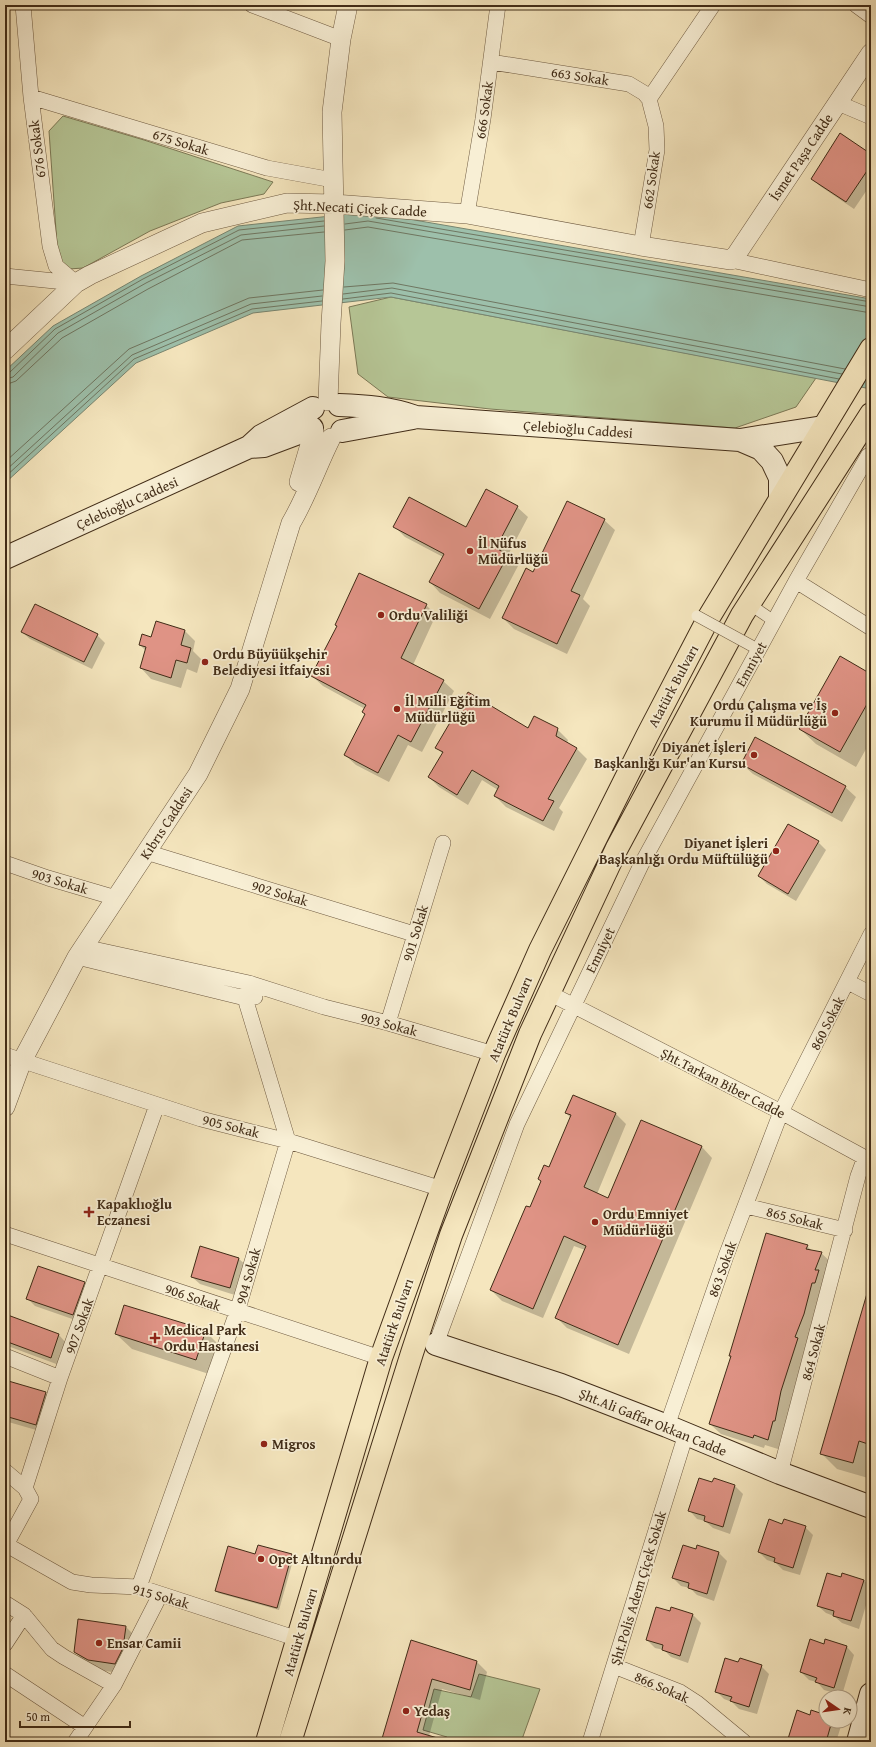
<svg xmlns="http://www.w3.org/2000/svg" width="876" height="1747" font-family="'Gentium Book Plus',serif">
<rect width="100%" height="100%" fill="#f5e6be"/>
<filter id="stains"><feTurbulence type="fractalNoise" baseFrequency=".005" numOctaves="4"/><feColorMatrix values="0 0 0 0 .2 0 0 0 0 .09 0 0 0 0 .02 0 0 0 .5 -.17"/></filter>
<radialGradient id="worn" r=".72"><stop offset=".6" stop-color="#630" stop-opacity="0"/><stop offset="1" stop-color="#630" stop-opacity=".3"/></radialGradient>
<!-- green -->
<path fill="#b6c696" stroke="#7c7956" d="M63 116 144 140 273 182 264 194 221 203 150 231 83 268 69 269 58 259 49 131Z
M391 297 816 378 796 407 735 428 490 409 388 397 358 374 349 307Z
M479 1674 540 1689 521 1742H446L447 1737 423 1730 434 1689 471 1697Z"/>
<!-- water -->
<path fill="#9dc0ab" stroke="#788570" d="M368 212 871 299V389L391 297 253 313 136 363 5 483V371L53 326 141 276 238 226Z"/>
<!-- shadow -->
<path fill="#0003" d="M871 155V184L854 209 820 186 812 179Z
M517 507 528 517 508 555 518 566 490 619 440 593 430 582 443 557 405 537 395 527 467 528Z
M604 520 615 530 583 599 590 606 567 654 514 629 503 618 534 573Z
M426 605 436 615 413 665 443 681 454 691 422 752 408 745 389 782 356 765 345 755 366 715 365 709 323 686 312 676Z
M157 622 185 631 195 641 193 651 201 659 197 673 187 669 181 688 151 679 141 668 146 651 140 645 152 638Z
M22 632 97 635 105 643 92 669 30 639Z
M871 675V740L856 767 816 744 800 729Z
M557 729 568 740 567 743 577 749 587 759 559 808 563 812 554 831 506 807 495 796 498 790 482 780 468 805 439 787 429 777 443 754 437 748Z
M742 764 845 787 856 797 842 822 753 774Z
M789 825 818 842 826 850 796 901 767 884 759 876Z
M573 1096 616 1114 626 1124 597 1194 609 1199 642 1121 702 1147 712 1158 629 1354 567 1328 556 1317 585 1250 574 1246 543 1318 502 1301 491 1290 531 1208 571 1118 566 1113Z
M807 1246 812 1251 821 1253 832 1263 814 1325 805 1347 808 1350 786 1431H783L778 1449 765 1445 764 1448 721 1434 710 1424Z
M239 1259 247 1266 238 1296 200 1284 192 1277Z
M871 1282V1467L868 1478 837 1469 821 1453Z
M84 1283 92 1291 81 1322 35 1306 27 1298Z
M5 1316 59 1335 66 1343 59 1365 5 1345Z
M205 1331 221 1347 212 1375 132 1349 116 1334Z
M5 1381 45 1393 53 1401 43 1432 5 1421Z
M714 1479 735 1486 743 1494 730 1534 713 1528 705 1521 697 1519 690 1511 713 1483Z
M783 1525 805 1527 813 1535 800 1575 783 1570 776 1563 767 1560 759 1552Z
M698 1546 719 1553 727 1561 714 1601 697 1595 690 1588 681 1586 673 1578 697 1550Z
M256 1555H291L294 1557 279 1610 218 1593 216 1590Z
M842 1578 864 1580 871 1588 859 1629 842 1623 834 1616 826 1613 818 1606Z
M672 1609 693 1615 701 1623 688 1663 671 1657 664 1650 655 1648 647 1640 671 1613Z
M126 1627 136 1637 125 1674 99 1670 85 1662 75 1652Z
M411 1641 477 1662 487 1672 480 1700 442 1689 429 1736 444 1742H382Z
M825 1645 847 1647 854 1655 842 1695 824 1690 817 1682 809 1680 801 1672Z
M739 1664 761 1666 769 1674 757 1714 739 1709 732 1702 724 1699 716 1691Z
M811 1716H826V1721H836L841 1726 836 1742H788Z"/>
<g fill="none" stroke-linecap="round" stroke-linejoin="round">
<!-- shore -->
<path stroke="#6f7661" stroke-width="1" d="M376 218 871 302
M345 224 368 221 871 307
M345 230 368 227 871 313
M344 287 393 283 845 369
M343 294 392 288 842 374
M343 299 391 293 839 379
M5 374 9 373 55 329 143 279 239 230 324 221
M5 379 13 377 58 333 146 283 241 235 324 226
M5 385 16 381 62 338 148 289 242 240 324 232
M5 462 129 349 249 298 323 290
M5 471 132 355 251 304 322 296
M5 477 134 359 252 309 322 301"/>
</g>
<!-- building -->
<path fill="#df9385" stroke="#412c17" d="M840 133 871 154V165L846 202 811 179Z
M486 489 518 506 496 548 508 555 479 609 429 582 444 554 393 527 409 497 466 527Z
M567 501 605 519 571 591 580 595 557 644 502 618 526 568 533 572Z
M359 573 427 604 401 658 444 680 411 742 398 735 378 773 344 755 365 714 362 712 366 705 311 676 337 626 335 625Z
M35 604 98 634 84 662 21 632Z
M156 621 185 630 181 645 191 648 187 663 176 660 171 678 140 668 146 647 139 645 142 634 151 637Z
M840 656 871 674V697L840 752 799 729Z
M468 692 528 728 534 716 558 728 556 736 577 748 548 799 554 801 543 821 494 796 499 786 472 770 457 795 428 777 443 752 435 748Z
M755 737 846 786 832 813 741 764Z
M788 824 819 841 788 894 758 876Z
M573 1095 616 1113 584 1187 608 1198 641 1120 702 1146 618 1345 555 1318 586 1246 564 1236 533 1309 490 1290 526 1206 530 1207 541 1181 538 1179 544 1165 549 1167 571 1115 565 1113Z
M766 1233 808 1245 806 1249 822 1252 815 1270H819L815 1283H812L804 1314 795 1337 798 1338 781 1391 775 1421H773L768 1440 754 1435 753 1438 709 1424 731 1356H729Z
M200 1246 239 1258 230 1288 191 1277Z
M38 1266 85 1282 73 1315 26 1299Z
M868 1290H871V1445L859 1441 853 1463 820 1454Z
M124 1305 206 1330 196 1360 115 1334Z
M5 1314 59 1334 51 1358 5 1341Z
M5 1380 46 1392 36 1425 5 1416Z
M699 1478 712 1482 714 1478 735 1485 723 1527 704 1521 705 1516 688 1511Z
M769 1519 782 1524 784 1519 806 1526 793 1568 774 1562 775 1558 758 1552Z
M258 1545 292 1554 277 1608 215 1591 228 1546 255 1554Z
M683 1545 696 1549 697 1545 719 1552 707 1594 688 1588 689 1583 672 1578Z
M827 1573 841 1577 842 1573 864 1580 851 1621 833 1616 834 1611 817 1606Z
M656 1607 670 1611 671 1607 693 1614 680 1656 662 1650 663 1645 646 1640Z
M78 1619 126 1626 123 1648 115 1664 88 1660 74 1652Z
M810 1639 824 1644 825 1639 847 1646 834 1688 815 1682 817 1678 800 1672Z
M411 1640 477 1661 470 1690 432 1679 417 1732 441 1739V1742H381Z
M725 1658 738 1662 740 1658 762 1665 749 1707 730 1701 732 1697 715 1692Z
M797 1710 810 1715 811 1710 826 1715V1721H832L826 1742H787Z"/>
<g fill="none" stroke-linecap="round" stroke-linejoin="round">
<defs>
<path id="pedestrian" d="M749 604 774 621"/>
<path id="minor" d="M23 5 31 97 50 246 56 266 76 283
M252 5 341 39
M856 5 871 16
M491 62 629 84 644 93 649 99 656 126 657 150 641 246
M31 97 267 168 333 180
M649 99 713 5
M838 103 871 117
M467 214 483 119 498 5
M731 260 871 290
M5 276 75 283
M796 581 871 628
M146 852 414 934
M5 863 48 878 116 898
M84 947 249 983 324 1007 388 1023 494 1054
M77 957 245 998 255 997
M848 982 871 994
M549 993 781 1112 871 1161
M388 1023 443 843
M5 1055 201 1119 288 1141 442 1189
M746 1206 845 1230
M5 1234 381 1358
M436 1344 517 1124 641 865 796 581 868 456 871 454
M5 1356 60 1378
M667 1426 726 1256 781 1112 871 934
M5 1471 25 1488
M780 1473 858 1176 865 1157
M5 1544 72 1582 91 1585 139 1587 298 1639
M6 1545 31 1499 25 1488 60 1378 157 1105
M139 1587 237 1312 288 1141 245 998 249 983
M5 1603 24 1615 52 1649 64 1657 114 1685
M5 1644 24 1615
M614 1666 680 1692 697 1703 744 1742
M5 1674 85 1727
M75 1742 114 1685 160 1595
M590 1742 686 1434"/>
<path id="tertiary" d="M5 350 76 283 90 275 202 223 287 203 334 204 467 214 641 246 731 260 736 255 871 53
M328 401 331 323 335 261 332 112 341 39 348 5
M299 482 314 431
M5 1107 22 1061 77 957 198 774 240 689 291 523C307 496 317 466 331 438"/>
<path id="secondary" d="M339 405C367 406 390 408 416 417L740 440 823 427
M312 428 264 446 249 447 261 436 313 408
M342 431 413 418
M740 440 761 449 772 461 780 478V498
M5 558 249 447
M436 1344 561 1385 667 1426 780 1473 871 1507
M858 1742 871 1694"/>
<path id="trunk" d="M267 1742 381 1358 442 1189 494 1054 540 950 647 736 709 617 871 349
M290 1742 412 1353 451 1235 530 1034 617 848 742 615 871 414"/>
</defs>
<!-- pedestrian casing -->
<use href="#pedestrian" stroke="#6e5a41" stroke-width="12"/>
<!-- minor casing -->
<use href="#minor" stroke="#6e5a41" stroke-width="16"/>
<!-- tertiary casing -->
<use href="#tertiary" stroke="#6e5a41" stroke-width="20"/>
<!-- secondary casing -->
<use href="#secondary" stroke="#412c17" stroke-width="24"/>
<!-- trunk casing -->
<use href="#trunk" stroke="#412c17" stroke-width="24"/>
<!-- pedestrian -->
<use href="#pedestrian" stroke="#f8efd5" stroke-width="11"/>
<!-- minor -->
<use href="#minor" stroke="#f8efd5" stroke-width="15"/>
<!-- tertiary -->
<use href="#tertiary" stroke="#f8efd5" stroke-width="19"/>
<!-- secondary -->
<use href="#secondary" stroke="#f8efd5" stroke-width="22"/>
<!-- trunk -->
<use href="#trunk" stroke="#f5e6be" stroke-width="22"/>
<defs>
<path id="pedestrian-bridge" d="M697 616 752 646"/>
</defs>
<!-- pedestrian-bridge casing -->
<use href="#pedestrian-bridge" stroke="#6e5a41" stroke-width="12" stroke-linecap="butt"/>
<!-- pedestrian-bridge -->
<use href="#pedestrian-bridge" stroke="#f8efd5" stroke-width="11"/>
</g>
<!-- markers -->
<g fill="#8f2418" stroke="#f8efd5" stroke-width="1.5">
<circle cx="470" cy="551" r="4"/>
<circle cx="381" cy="615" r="4"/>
<circle cx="205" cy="662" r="4"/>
<circle cx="397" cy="709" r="4"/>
<circle cx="835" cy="713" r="4"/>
<circle cx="754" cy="755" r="4"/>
<circle cx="776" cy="851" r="4"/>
<path d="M87 1206h4v4h4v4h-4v4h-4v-4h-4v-4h4z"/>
<circle cx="595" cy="1222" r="4"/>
<path d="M153 1332h4v4h4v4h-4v4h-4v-4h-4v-4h4z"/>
<circle cx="264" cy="1444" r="4"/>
<circle cx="261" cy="1559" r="4"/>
<circle cx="99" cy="1643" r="4"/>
<circle cx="406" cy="1711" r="4"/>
</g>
<g text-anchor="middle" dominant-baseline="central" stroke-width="3.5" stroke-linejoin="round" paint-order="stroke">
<!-- street labels -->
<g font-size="14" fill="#412c17" stroke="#f8efd5">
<text transform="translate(580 76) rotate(9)">663 Sokak</text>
<text transform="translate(484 110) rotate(-82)">666 Sokak</text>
<text transform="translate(181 142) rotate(17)">675 Sokak</text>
<text transform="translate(37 149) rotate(-97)">676 Sokak</text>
<text transform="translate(801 157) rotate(-56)">İsmet Paşa Cadde</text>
<text transform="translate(651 180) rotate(-82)">662 Sokak</text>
<text transform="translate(360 208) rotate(3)">Şht.Necati Çiçek Cadde</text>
<text transform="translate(578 429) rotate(4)">Çelebioğlu Caddesi</text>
<text transform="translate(127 503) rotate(-24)">Çelebioğlu Caddesi</text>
<text transform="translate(751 664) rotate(-61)">Emniyet</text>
<text transform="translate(673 686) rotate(-62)">Atatürk Bulvarı</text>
<text transform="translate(166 823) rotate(-57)">Kıbrıs Caddesi</text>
<text transform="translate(60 881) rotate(17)">903 Sokak</text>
<text transform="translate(280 893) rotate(17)">902 Sokak</text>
<text transform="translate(415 933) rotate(-73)">901 Sokak</text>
<text transform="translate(600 950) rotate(-64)">Emniyet</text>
<text transform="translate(510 1019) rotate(-67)">Atatürk Bulvarı</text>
<text transform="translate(827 1023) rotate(-63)">860 Sokak</text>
<text transform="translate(389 1024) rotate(15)">903 Sokak</text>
<text transform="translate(723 1083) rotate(27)">Şht.Tarkan Biber Cadde</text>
<text transform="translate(231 1126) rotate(14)">905 Sokak</text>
<text transform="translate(795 1218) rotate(14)">865 Sokak</text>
<text transform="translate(722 1269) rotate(-70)">863 Sokak</text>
<text transform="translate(248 1276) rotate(-74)">904 Sokak</text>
<text transform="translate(193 1297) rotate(19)">906 Sokak</text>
<text transform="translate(394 1322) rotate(-71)">Atatürk Bulvarı</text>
<text transform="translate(79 1326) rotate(-70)">907 Sokak</text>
<text transform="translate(813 1352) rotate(-75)">864 Sokak</text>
<text transform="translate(653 1422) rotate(22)">Şht.Ali Gaffar Okkan Cadde</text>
<text transform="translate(638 1588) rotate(-73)">Şht.Polis Adem Çiçek Sokak</text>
<text transform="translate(161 1596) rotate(16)">915 Sokak</text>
<text transform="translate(300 1632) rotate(-74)">Atatürk Bulvarı</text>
<text transform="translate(662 1687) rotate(24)">866 Sokak</text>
</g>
<!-- poi labels -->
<g font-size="14" font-weight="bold" fill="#412c17" stroke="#f8efd5" text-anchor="start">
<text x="478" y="543">İl Nüfus<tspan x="478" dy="16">Müdürlüğü</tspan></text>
<text x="389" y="615">Ordu Valiliği</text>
<text x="213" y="654">Ordu Büyüükşehir<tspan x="213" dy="16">Belediyesi İtfaiyesi</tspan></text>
<text x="405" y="701">İl Milli Eğitim<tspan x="405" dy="16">Müdürlüğü</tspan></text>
<text x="827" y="705" text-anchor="end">Ordu Çalışma ve İş<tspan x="827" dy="16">Kurumu İl Müdürlüğü</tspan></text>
<text x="746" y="747" text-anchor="end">Diyanet İşleri<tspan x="746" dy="16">Başkanlığı Kur'an Kursu</tspan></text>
<text x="768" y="843" text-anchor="end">Diyanet İşleri<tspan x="768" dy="16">Başkanlığı Ordu Müftülüğü</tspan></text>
<text x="97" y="1204">Kapaklıoğlu<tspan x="97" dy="16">Eczanesi</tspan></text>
<text x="603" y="1214">Ordu Emniyet<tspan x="603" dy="16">Müdürlüğü</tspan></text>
<text x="164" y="1330">Medical Park<tspan x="164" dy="16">Ordu Hastanesi</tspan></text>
<text x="272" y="1444">Migros</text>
<text x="269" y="1559">Opet Altınordu</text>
<text x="107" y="1643">Ensar Camii</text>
<text x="414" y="1711">Yedaş</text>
</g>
</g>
<!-- margin -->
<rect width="876" height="1747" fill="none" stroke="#f5e6be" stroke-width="20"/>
<rect x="6" y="6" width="864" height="1735" fill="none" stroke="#412c17" stroke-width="2"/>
<rect x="10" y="10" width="856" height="1727" fill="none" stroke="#412c17"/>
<!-- north arrow -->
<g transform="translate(838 1709) rotate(103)"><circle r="19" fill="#f8efd5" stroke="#afa189"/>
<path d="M0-3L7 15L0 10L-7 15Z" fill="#8f2418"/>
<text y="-6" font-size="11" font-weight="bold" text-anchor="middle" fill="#412c17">K</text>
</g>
<!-- scale -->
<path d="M20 1721v6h110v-6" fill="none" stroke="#412c17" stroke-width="2"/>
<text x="26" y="1721" font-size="12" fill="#412c17" stroke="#f8efd5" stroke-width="3" paint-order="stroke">50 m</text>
<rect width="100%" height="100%" filter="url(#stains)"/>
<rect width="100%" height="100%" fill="url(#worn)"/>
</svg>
